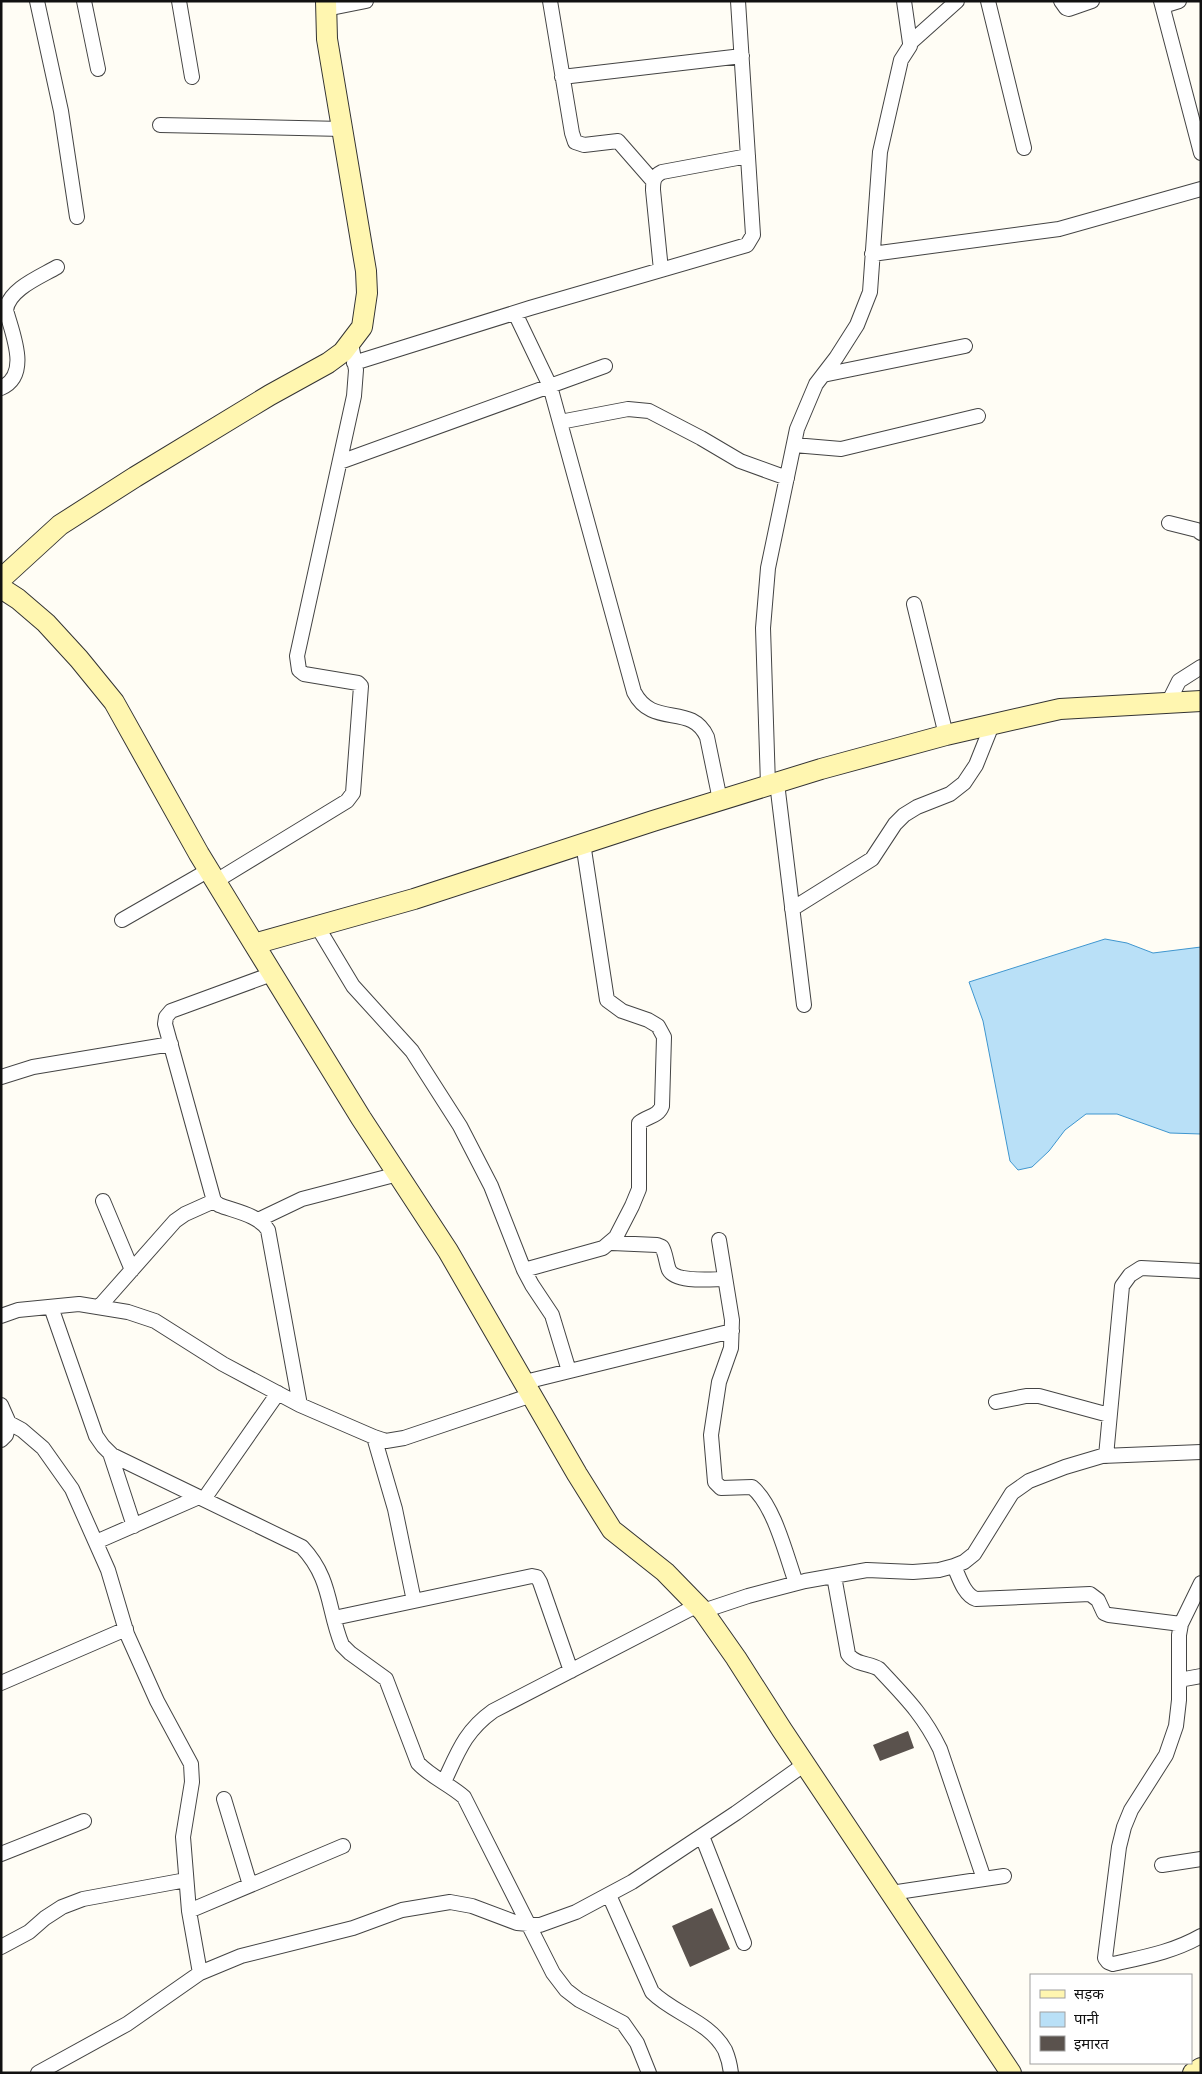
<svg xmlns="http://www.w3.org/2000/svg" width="1202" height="2074" font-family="'Roboto Serif','Noto Sans Devanagari',serif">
<rect width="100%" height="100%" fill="#fffdf5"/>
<!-- water -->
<path fill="#b9e0f7" stroke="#3f96cf" d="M1105 939 1127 943 1153 953 1201 947V1134L1170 1133 1117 1114H1086L1065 1130 1049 1151 1032 1167 1018 1170 1010 1161 983 1021 969 982Z"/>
<!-- building -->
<path fill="#5a524d" d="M908 1731 914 1748 880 1761 873 1745Z
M712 1908 730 1949 690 1967 672 1926Z"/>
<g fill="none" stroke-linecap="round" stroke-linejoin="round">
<defs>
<path id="street" d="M37 1 61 111 77 217
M84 1 98 69
M179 1 192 77
M550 1 572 133 575 142 584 145 618 141 653 181
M904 1 910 43
M988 1 1024 148
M1061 1 1066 8 1069 9 1092 1
M1161 1 1201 153
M1163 6 1179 1
M326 9 366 1
M562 77 742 56
M160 125 343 129
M872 254 1059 229 1201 189
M661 270 653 190C653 180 654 176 662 172L748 156
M515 313 550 386 634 692C653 729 691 702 707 737L720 800
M354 363 530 308 747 245 753 235 738 1
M823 375 965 346
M1 388C31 375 12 333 6 310 9 289 40 277 57 267
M560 422 628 409 649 411 701 438 740 461 787 478
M794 445 841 449 978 416
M340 462 605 366
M1169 523 1197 530 1201 533
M914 604 946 735
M1168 703 1179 681 1201 667
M777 783 804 1005
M768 785 763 628 768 568 797 429 816 384 836 358 857 325 870 292 880 152 901 60 910 46V43L957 1
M216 881 347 801 353 793 361 686 358 683 304 674 299 670 297 656 354 396 356 370 351 343
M792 909 872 859 895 824 904 815 917 807 950 794 964 783 976 765 992 725
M122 920 209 870
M317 926 353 986 412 1051 460 1126 491 1186 524 1270 532 1285 552 1315 569 1371
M272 974 171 1011 166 1017 165 1024 214 1201 219 1205C234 1211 259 1215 268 1230L300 1405
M1 1077 33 1067 171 1044
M103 1201 132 1270
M258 1220 302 1199 398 1174
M719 1240 732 1320 731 1348 719 1382 711 1435 715 1482 721 1488 752 1487C774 1505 786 1555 796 1583
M612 1243 657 1245 662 1247C666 1254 666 1263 669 1270 676 1283 712 1279 725 1279
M524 1270 603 1248 616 1237 632 1206 639 1189V1123C647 1116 658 1117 662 1106L664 1037 658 1026 648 1020 622 1011 607 1000 583 843
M51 1307 96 1436 103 1446 112 1455 302 1547C332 1579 327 1608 342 1645L350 1653 386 1679 418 1763C431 1777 449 1784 464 1797L553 1973 566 1990 579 2000 623 2023 637 2043 649 2073
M99 1307 175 1221 185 1214 214 1201
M1 1316 18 1310 79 1304 128 1312 155 1321 223 1364 300 1405 374 1437 386 1441 404 1438 532 1395
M525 1382 732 1331
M996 1402 1026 1396H1039L1109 1415
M1 1405 9 1423 6 1435 1 1440
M9 1423 22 1430 43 1448 72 1489 108 1570 127 1634 157 1701 191 1764 192 1782 183 1837 189 1911 200 1973
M374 1437 395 1509 414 1601
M110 1453 134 1526
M1106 1456 1122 1286 1130 1275 1141 1268 1201 1271
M204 1499 278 1393
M96 1542 199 1497
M954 1566C959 1577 964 1595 976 1599L1090 1594 1098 1600 1104 1613 1109 1615 1181 1624
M834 1576 848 1654C855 1665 870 1663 879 1669 905 1697 923 1714 940 1749L984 1879
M1201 1583 1181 1624 1179 1635V1700L1176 1726 1166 1755 1131 1810 1124 1827 1119 1847 1105 1958 1108 1962 1113 1964C1144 1957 1173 1952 1201 1936
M703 1611 748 1596 805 1581 867 1570 913 1572 939 1570 954 1566 964 1562 974 1554 1012 1493 1029 1481 1065 1467 1102 1456 1201 1452
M334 1618 532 1576 537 1577 540 1582 571 1671
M1179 1680 1201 1676
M1 1683 126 1629
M444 1782C458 1752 465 1731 493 1711L698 1605
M224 1799 250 1885
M702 1836 744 1943
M1 1854 84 1821
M1162 1865 1201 1859
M891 1893 1004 1876
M609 1895 652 1992C674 2014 709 2021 725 2050 728 2057 730 2065 731 2073
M189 1911 343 1846
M1 1947 29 1932 45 1918 62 1907 83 1899 186 1880
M38 2073 127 2024 200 1973 241 1956 353 1928 402 1910 450 1902 472 1906 517 1923 540 1925 576 1912 632 1882 736 1813 805 1764"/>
<path id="secondary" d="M1 579 60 525 135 477 270 395 328 363 343 352 362 327 367 293 366 271 327 39 326 1
M1 588 18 599 46 623 79 659 114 702 199 854 254 944 414 899 653 821 821 769 946 735 1060 709 1201 701
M254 944 361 1118 448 1251 577 1474 612 1530 665 1572 703 1611 736 1658 782 1730 1011 2073
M1193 2073 1201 2068"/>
</defs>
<!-- street casing -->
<use href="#street" stroke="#444" stroke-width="16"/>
<!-- secondary casing -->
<use href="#secondary" stroke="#333" stroke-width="22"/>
<!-- street -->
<use href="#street" stroke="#fff" stroke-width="14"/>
<!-- secondary -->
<use href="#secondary" stroke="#fff6b0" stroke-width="20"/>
</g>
<!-- border -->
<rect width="1202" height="2074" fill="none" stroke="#111111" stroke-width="5"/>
<!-- legend -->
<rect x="1030" y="1974" width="162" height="90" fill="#ffffff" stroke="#a0a0a0"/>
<rect x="1040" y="1990" width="25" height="8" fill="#fff6b0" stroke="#a0a0a0"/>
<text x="1074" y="1999" font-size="15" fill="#111111">सड़क</text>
<rect x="1040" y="2012" width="25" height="15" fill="#b9e0f7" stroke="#a0a0a0"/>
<text x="1074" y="2024" font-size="15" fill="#111111">पानी</text>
<rect x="1040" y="2036" width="25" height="15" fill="#5a524d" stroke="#a0a0a0"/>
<text x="1074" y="2049" font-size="15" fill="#111111">इमारत</text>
</svg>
